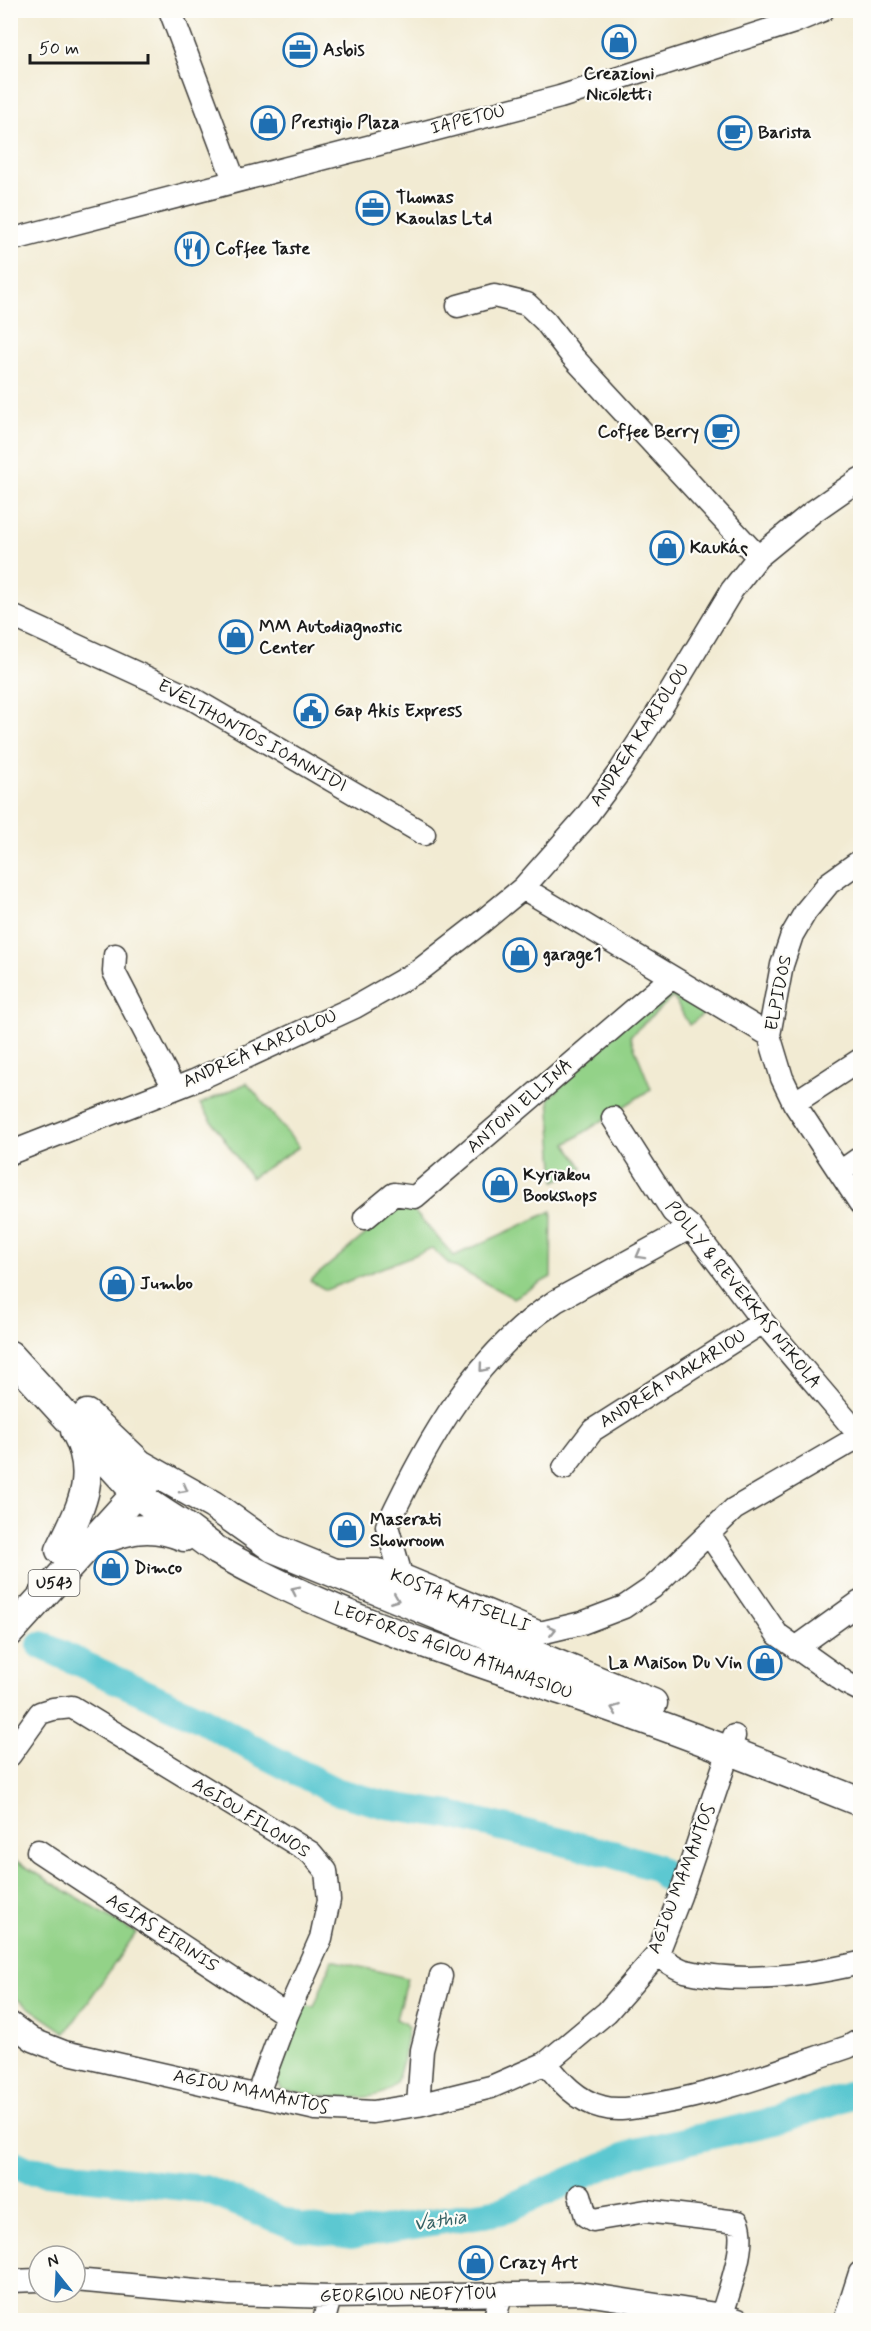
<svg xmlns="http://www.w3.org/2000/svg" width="871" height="2331" font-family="Mynerve,sans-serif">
<rect width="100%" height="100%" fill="#fdfcf7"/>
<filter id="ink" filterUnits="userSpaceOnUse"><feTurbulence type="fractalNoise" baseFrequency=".0167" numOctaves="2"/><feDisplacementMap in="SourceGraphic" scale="12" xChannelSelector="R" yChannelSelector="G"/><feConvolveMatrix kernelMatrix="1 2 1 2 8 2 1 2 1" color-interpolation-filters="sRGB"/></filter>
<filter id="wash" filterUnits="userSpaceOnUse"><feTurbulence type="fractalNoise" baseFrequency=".008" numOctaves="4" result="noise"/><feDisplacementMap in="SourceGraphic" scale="24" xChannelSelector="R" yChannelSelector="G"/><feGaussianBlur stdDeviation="1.35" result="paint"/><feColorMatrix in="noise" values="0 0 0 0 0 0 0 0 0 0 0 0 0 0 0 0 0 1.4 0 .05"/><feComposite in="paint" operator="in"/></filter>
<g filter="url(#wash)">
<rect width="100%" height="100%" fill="#f2ebd3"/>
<!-- green -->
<path fill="#93d288" stroke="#587752" stroke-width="1.5" d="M661 989 696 996 716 1010 707 1012 689 1025 673 997 630 1036 651 1089 566 1144 583 1168 555 1181 549 1098Z
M247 1083 299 1147 251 1178 200 1104Z
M405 1201 454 1256 552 1211 551 1277 513 1298 449 1264 432 1248 326 1290 310 1281Z
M11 1858 136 1933 66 2033 11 1995Z
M332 1960 407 1978 396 2019 404 2023 408 2028C405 2043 403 2070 396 2082 381 2110 309 2093 282 2090L272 2072 300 2005 314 2007Z"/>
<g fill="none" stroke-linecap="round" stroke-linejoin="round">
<!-- river -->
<path stroke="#5bc8d1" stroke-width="28" d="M41 1645 201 1719 259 1752 335 1791 386 1805 451 1815 612 1854 655 1867 668 1878
M10 2162 27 2170 204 2189 298 2227 351 2235 501 2211 636 2152 779 2120 860 2092"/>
</g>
</g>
<g filter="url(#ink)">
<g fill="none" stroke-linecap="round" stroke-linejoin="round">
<defs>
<path id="minor" d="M170 10 234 180
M10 240 560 97 794 22 823 10
M458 306 494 296 527 304 545 321 572 356 758 557
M10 615 193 699 424 834
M860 861 829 883 806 911 792 935 782 965 769 1035 782 1078 794 1103 860 1203
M523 888 769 1035
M115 955 114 972 174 1088
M794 1103 860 1060
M613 1118 673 1212 691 1227 763 1322 860 1436
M10 1153 194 1081 355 1007 420 970 478 925 523 888 585 818 620 771 664 703 732 590 758 557 814 511 860 479
M840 1172 860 1158
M365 1218 394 1194 415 1197 671 978
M564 1468 593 1430 763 1322
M709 1534 777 1634 846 1683 860 1690
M335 1570H377L401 1575 540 1633 582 1623 624 1607 652 1588 734 1509 860 1436
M401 1575 387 1526C427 1441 475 1355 556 1301L691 1227
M796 1648 860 1602
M10 1755 40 1713 53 1709 72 1707 311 1853 326 1871 329 1900 321 1938 287 2015 257 2096
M38 1851 287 2015
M657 1955C665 1960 675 1968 685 1971 742 1985 805 1976 860 1963
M10 2023 33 2040 64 2052 316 2109 373 2112 418 2105 491 2087 546 2063 607 2012 657 1955 680 1896 734 1736
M546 2063C560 2081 577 2101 602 2107 619 2112 638 2107 656 2104 722 2093 785 2068 848 2047L860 2040
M418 2105 422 2050 441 1976
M580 2195 586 2216 593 2220 646 2211 738 2222C747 2245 729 2290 722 2315
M75 2280 229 2294 330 2297 579 2293 722 2315 738 2320
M10 2281 39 2280
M324 2320 330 2297
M494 2320 502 2293
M845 2320 860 2273"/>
<path id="major" d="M10 1355 137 1494C151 1506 166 1514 181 1524 194 1533 206 1543 218 1551 330 1616 454 1654 575 1695 671 1728 766 1764 860 1802
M87 1414 140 1464 213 1505 273 1548 653 1703
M93 1543C126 1530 149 1522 184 1537
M60 1550C80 1509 100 1476 75 1431
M10 1632 149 1479"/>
</defs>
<!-- minor casing -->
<use href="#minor" stroke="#3c3b37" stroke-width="25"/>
<!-- major casing -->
<use href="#major" stroke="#3c3b37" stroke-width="31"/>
<!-- minor -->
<use href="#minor" stroke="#fff" stroke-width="22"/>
<!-- major -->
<use href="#major" stroke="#fff" stroke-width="28"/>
</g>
<!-- one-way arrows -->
<defs><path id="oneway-chevron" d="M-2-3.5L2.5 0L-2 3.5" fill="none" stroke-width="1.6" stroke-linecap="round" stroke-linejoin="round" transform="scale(1.5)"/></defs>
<g stroke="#999">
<use href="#oneway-chevron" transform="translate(640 1255) rotate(151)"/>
<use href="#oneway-chevron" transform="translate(483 1368) rotate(130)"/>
<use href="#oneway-chevron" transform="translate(184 1489) rotate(28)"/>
<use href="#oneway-chevron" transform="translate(295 1590) rotate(-154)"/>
<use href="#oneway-chevron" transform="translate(395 1599) rotate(22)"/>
<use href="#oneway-chevron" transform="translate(552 1630) rotate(-13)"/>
<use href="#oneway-chevron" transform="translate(615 1709) rotate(-160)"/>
</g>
</g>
<!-- icons -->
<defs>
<symbol id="shop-ring" viewBox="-11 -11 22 22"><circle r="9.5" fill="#fdfcf7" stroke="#1f6fb2" stroke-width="1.5"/><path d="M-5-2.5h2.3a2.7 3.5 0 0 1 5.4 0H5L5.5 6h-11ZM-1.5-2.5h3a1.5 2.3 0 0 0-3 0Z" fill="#1f6fb2"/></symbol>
<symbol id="office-ring" viewBox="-11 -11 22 22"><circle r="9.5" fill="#fdfcf7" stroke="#1f6fb2" stroke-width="1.5"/><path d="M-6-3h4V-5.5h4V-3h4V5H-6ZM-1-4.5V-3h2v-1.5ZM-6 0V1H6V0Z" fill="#1f6fb2"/></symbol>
<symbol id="cafe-ring" viewBox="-11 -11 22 22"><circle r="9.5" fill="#fdfcf7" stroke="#1f6fb2" stroke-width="1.5"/><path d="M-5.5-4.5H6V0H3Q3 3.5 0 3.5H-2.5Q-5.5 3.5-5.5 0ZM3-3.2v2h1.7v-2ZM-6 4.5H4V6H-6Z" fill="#1f6fb2"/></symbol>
<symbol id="restaurant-ring" viewBox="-11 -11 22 22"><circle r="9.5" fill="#fdfcf7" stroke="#1f6fb2" stroke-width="1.5"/><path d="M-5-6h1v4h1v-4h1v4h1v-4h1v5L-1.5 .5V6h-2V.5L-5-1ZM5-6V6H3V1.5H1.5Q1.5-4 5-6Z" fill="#1f6fb2"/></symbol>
<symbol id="civic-ring" viewBox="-11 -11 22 22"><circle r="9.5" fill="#fdfcf7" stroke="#1f6fb2" stroke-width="1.5"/><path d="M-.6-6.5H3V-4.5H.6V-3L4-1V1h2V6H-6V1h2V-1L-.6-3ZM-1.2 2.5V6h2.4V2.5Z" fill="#1f6fb2"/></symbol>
</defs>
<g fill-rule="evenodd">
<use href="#shop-ring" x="600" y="23" width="38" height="38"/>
<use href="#office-ring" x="281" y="31" width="38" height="38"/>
<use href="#shop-ring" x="249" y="104" width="38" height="38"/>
<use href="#cafe-ring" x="716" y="114" width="38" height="38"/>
<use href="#office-ring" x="354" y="189" width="38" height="38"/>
<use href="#restaurant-ring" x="173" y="230" width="38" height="38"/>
<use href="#cafe-ring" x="703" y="413" width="38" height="38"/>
<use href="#shop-ring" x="648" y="529" width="38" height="38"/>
<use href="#shop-ring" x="217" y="618" width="38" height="38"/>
<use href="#civic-ring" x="292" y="692" width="38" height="38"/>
<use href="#shop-ring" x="501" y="936" width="38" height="38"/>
<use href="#shop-ring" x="481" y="1166" width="38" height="38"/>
<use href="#shop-ring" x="98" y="1265" width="38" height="38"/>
<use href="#shop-ring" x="328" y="1511" width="38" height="38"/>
<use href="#shop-ring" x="92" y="1549" width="38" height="38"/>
<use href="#shop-ring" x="746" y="1644" width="38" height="38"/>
<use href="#shop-ring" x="457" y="2244" width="38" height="38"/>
</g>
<g text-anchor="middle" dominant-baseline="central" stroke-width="4.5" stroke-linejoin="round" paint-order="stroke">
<!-- shield labels -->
<rect fill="#fdfcf7" stroke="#605f5e" stroke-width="1.5" x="28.5" y="1570" width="51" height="26" rx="4.5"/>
<g font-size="16" font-weight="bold" fill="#1c1c1c">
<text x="54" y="1583">U543</text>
</g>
<!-- poi labels -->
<g font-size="18" font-weight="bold" fill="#1c1c1c" stroke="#fdfcf7" text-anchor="start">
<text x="323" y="50">Asbis</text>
<text x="619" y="74" text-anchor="middle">Creazioni<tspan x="619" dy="21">Nicoletti</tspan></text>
<text x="291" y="123">Prestigio Plaza</text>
<text x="758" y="133">Barista</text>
<text x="396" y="198">Thomas<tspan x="396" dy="21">Kaoulas Ltd</tspan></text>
<text x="215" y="249">Coffee Taste</text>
<text x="699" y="432" text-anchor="end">Coffee Berry</text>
<text x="690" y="548">Καυκάς</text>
<text x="259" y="627">MM Autodiagnostic<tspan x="259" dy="21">Center</tspan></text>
<text x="334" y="711">Gap Akis Express</text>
<text x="543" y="955">garage1</text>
<text x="523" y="1175">Kyriakou<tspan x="523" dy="21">Bookshops</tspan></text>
<text x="140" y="1284">Jumbo</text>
<text x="370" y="1520">Maserati<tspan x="370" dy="21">Showroom</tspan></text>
<text x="134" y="1568">Dimco</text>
<text x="742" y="1663" text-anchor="end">La Maison Du Vin</text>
<text x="499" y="2263">Crazy Art</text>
</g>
<!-- street labels -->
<g font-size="18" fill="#1c1c1c" stroke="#fdfcf7">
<text transform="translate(468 120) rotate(-14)">IAPETOU</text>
<text transform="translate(640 735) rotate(-57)">ANDREA KARIOLOU</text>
<text transform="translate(252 736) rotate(29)">EVELTHONTOS IOANNIDI</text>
<text transform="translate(779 993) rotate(-79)">ELPIDOS</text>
<text transform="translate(260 1049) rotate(-24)">ANDREA KARIOLOU</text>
<text transform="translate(520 1106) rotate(-41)">ANTONI ELLINA</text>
<text transform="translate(743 1295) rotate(51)">POLLY &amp; REVEKKAS NIKOLA</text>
<text transform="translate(673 1379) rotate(-32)">ANDREA MAKARIOU</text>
<text transform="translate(460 1601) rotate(21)">KOSTA KATSELLI</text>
<text transform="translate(453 1651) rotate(20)">LEOFOROS AGIOU ATHANASIOU</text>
<text transform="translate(251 1818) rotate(32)">AGIOU FILONOS</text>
<text transform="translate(682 1879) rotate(-69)">AGIOU MAMANTOS</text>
<text transform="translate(162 1933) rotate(33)">AGIAS EIRINIS</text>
<text transform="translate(251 2092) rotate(12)">AGIOU MAMANTOS</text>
<text transform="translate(408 2295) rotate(-1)">GEORGIOU NEOFYTOU</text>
</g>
<!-- water labels -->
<g font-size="20" font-style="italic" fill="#356164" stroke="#fdfcf7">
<text transform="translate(440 2221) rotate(-9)">Vathia</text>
</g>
</g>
<!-- margin -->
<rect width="871" height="2331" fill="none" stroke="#fdfcf7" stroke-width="36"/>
<!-- north arrow -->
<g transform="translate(57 2274) rotate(342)"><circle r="28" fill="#fdfcf7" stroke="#a3a29f" stroke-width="1.5"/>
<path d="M0-4.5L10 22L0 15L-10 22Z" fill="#1f6fb2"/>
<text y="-9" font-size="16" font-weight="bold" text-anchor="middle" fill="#1c1c1c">N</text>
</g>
<!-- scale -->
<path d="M30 54v9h118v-9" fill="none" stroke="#1c1c1c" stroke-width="3"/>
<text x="39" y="54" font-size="18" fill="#1c1c1c" stroke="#fdfcf7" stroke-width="4.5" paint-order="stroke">50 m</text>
</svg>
